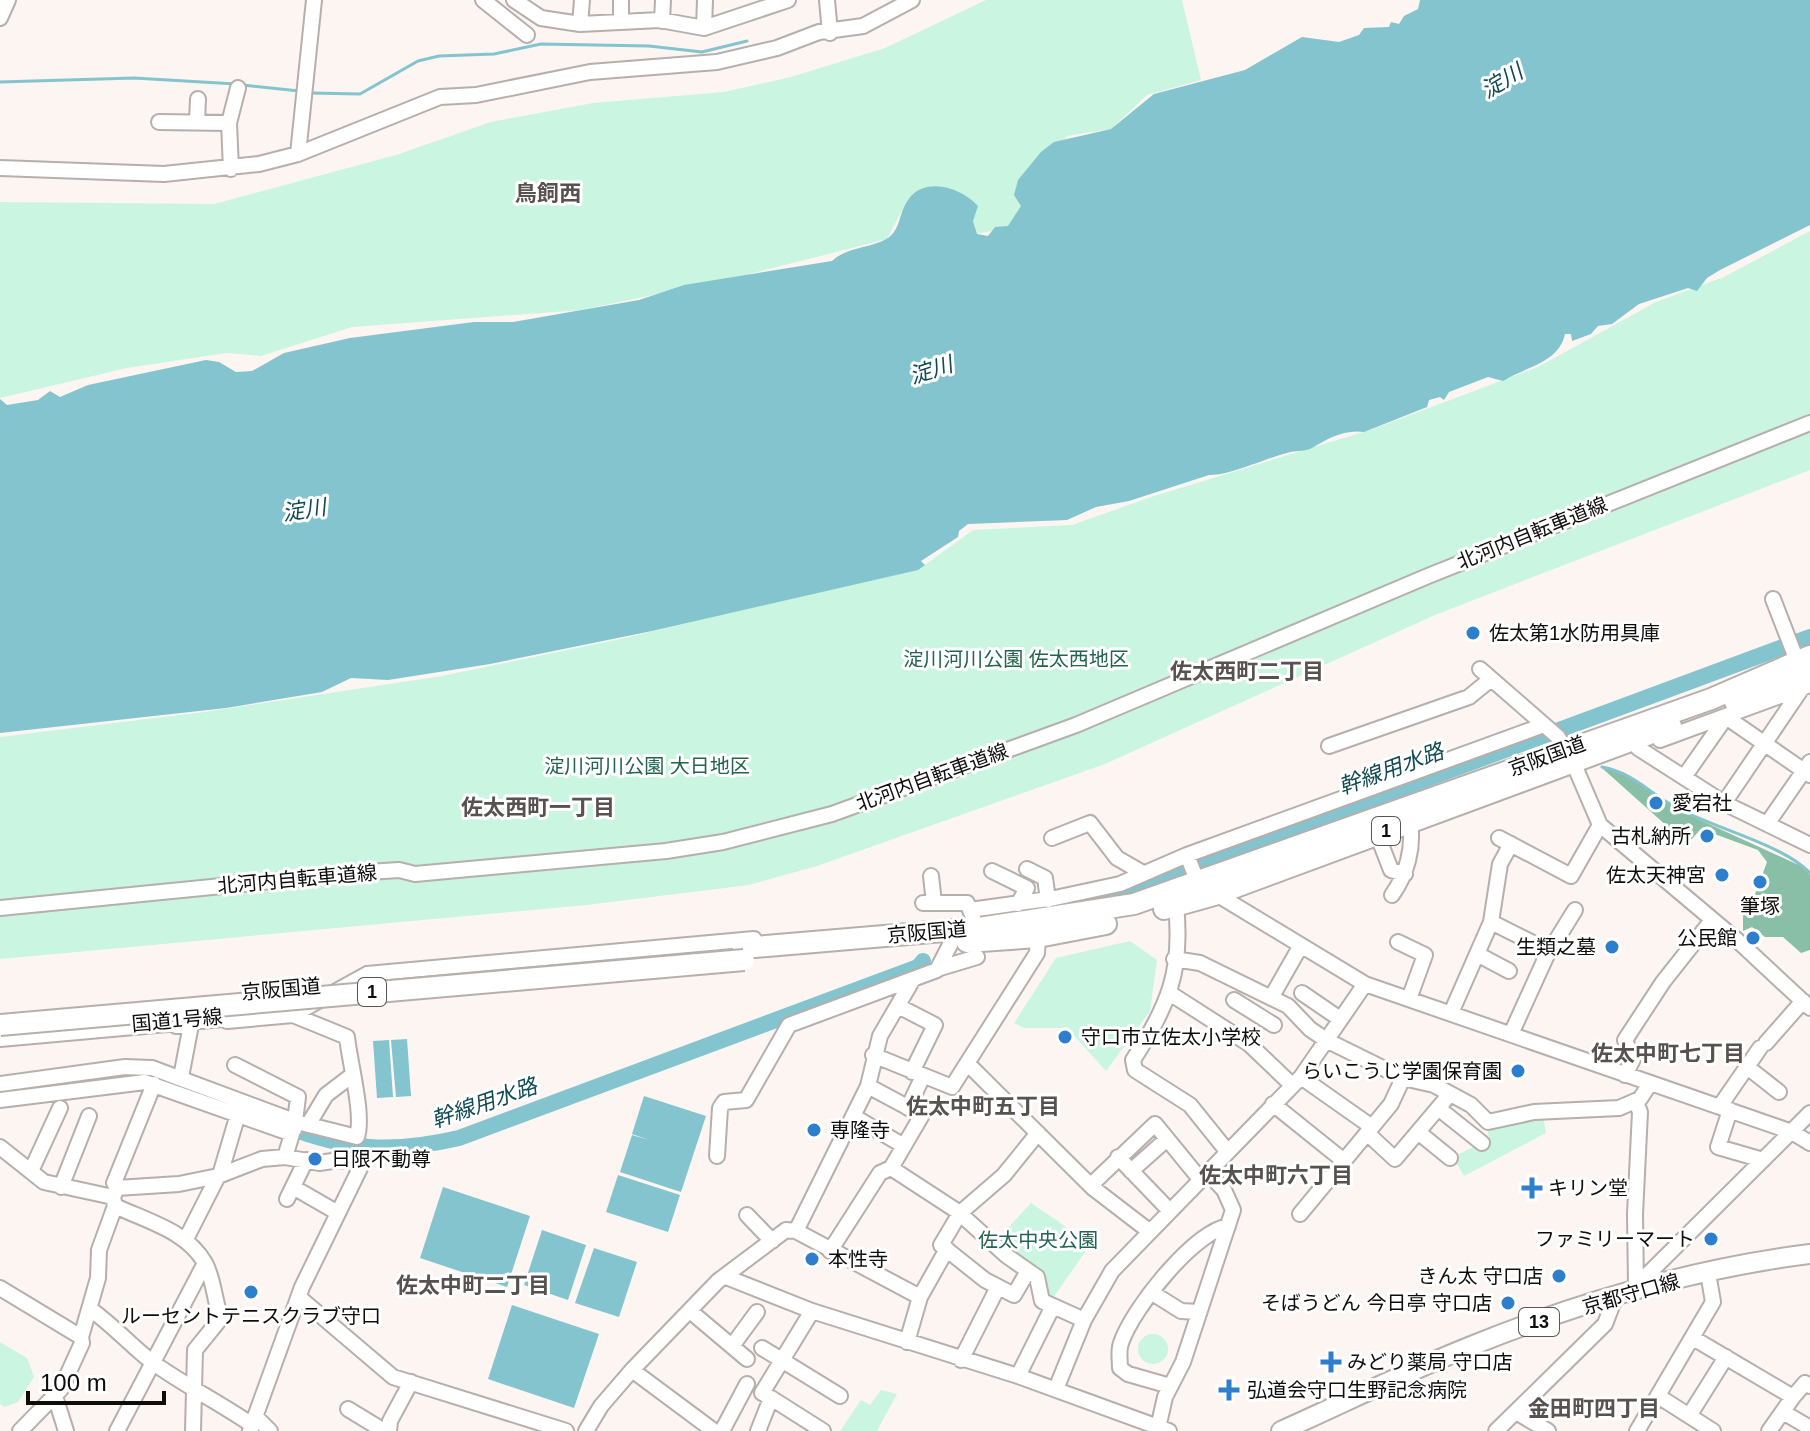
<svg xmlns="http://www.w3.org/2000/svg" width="1810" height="1431" font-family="Helvetica,'Noto Sans JP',sans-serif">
<rect width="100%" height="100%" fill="#fcf5f2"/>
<!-- green -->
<path fill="#caf5e1" d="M986 0H1182L1201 80 1147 95 1111 129 1067 136 1008 227 977 234 973 221 908 199 887 239 734 278 581 310 352 327 261 356 226 353 127 368 0 398V202L214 204 396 155 491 122 593 103 724 92 791 77 885 48Z
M1810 231V470L1435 615 1105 764 817 866 749 885 586 905 0 959V737L204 712 442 676 625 638 925 565 973 530 1072 525 1151 497 1373 429 1538 367 1656 302 1724 277Z
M1130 941 1157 960 1150 1011 1106 1071 1067 1028H1024L1014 1023 1056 958Z
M1543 1116 1546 1133 1464 1176 1453 1157 1489 1139 1487 1126Z
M1031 1203 1062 1224 1088 1248 1050 1302 1039 1274 995 1242Z
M1138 1349a15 15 0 1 1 30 0a15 15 0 1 1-30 0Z
M0 1342 27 1358 34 1377 18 1402 5 1407 0 1404Z
M881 1390 897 1394 877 1431H840L861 1400 870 1405Z"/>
<!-- forest -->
<path fill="#88bfa6" d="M1602 768 1623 772 1674 808 1803 867 1810 875V950L1801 953 1783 937H1765L1752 927 1743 931V908L1754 897 1767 862 1758 850 1701 829 1687 844Z"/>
<!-- water -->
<path fill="#83c4ce" d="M1420 0H1810V225L1720 270 1707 278 1697 291 1688 288 1639 304 1612 324 1598 326 1591 334 1572 341 1571 334H1565C1559 363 1525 367 1503 381L1488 377 1449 392 1444 400 1440 397 1429 400 1427 407 1364 432C1344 429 1327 439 1312 448 1305 452 1295 450 1287 453 1266 458 1229 476 1209 475L1129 501 1096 507 1067 520 968 524 959 531 958 537 921 561 925 565 918 570 652 631 490 664 388 680 351 678 322 692 226 708 0 733V399L7 405 38 400 50 391 60 397 88 385 206 360 219 362 236 372 252 371 284 353 350 338 474 322H513L639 300 684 285 832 261C848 246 870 249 888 238 901 229 899 212 908 200 924 176 961 187 978 206L973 221 977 234 988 236 995 227 1008 226 1021 206 1014 195 1018 180 1041 152 1054 142 1111 129 1154 94 1245 70 1302 37 1339 42 1359 35 1364 28 1389 27 1391 22 1399 24 1404 16 1418 9Z
M407 1039 411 1096 396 1097 391 1040Z
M389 1040 393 1097 377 1098 373 1041Z
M644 1096 706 1116 681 1192 620 1172 632 1135 649 1140 632 1134Z
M618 1175 680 1195 668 1232 606 1212Z
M443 1187 530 1216 507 1287 420 1258Z
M542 1230 586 1245 568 1300 524 1285Z
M594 1248 637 1262 619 1317 575 1303Z
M512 1305 599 1334 574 1408 488 1379Z"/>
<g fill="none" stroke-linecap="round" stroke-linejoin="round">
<!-- stream -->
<path stroke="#83c4ce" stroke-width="3" d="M0 82 134 78 236 84
M243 85 299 91
M311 93 360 94 418 61 439 56 494 54 541 44 649 46 702 52 747 41
M1602 767C1634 773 1650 794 1677 808 1714 828 1784 845 1810 873"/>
<!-- river -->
<path stroke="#83c4ce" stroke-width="16" d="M1105 894 1165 876 1810 637
M0 1093 148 1075 246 1111
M282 1125C347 1150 390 1154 459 1138L918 967 923 961"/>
<defs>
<path id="minor" d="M483 0 527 35
M514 0 541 18 580 24 660 20 704 28 705 0
M827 0 830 33
M0 18 8 0
M662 21 663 0
M621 22V0
M580 24 582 0
M704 28 788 0
M159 122 229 123
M197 122 198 99
M298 154 314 0
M0 168 164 174 259 164 298 154 440 97 476 95 590 72 717 62 777 48 819 32 863 26 912 0
M231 169 229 123 238 88
M1773 599 1797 661
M1480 669 1558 737 1573 762 1600 825 1738 941 1810 1008
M1660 740 1810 685
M1329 746 1469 697 1491 679
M1638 748 1724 803 1810 845
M1684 777 1726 717 1810 775
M1724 803 1802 688
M1767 824 1810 762
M1377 834 1391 870 1405 874
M1052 838 1090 823 1117 858 1143 873
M1499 838 1571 876 1600 825
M1187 855 1198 883 1365 984 1792 1132 1810 1143
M1027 869 1045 878 1048 900
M992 871 1027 888 1018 904
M931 876 934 903
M1392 895C1407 874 1414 848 1410 822
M923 903H967L973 917
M1176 905C1183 973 1168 1005 1133 1060L1135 1070 1190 1105 1227 1151
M0 908 353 873 399 870 415 874 666 851 723 842 832 814 1076 725 1428 576 1810 423
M970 910 1055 898 1120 884 1187 855 1544 725
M1491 922 1533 943
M1398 942 1425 955 1409 999
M1477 954 1509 971
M1174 959 1200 963 1288 1006 1310 1029 1326 1040 1403 1078 1434 1085 1471 1105 1488 1122 1534 1112 1619 1108 1640 1099 1649 1085
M937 969 977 957
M1302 993 1340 1019
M1171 994 1249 1044 1292 1085
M1271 998 1300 947
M1234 1000 1274 1025
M898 1006 935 1025 912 1072
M1451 1013 1491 922 1500 864 1511 844
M227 1021 293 1015 367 974 754 939
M176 1026 191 1025 181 1077
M1511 1034 1546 957 1575 910
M1766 1043 1803 1001
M873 1055 952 1087 1037 953 1038 937
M968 1064 1093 1188 1149 1231
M235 1065 298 1097 294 1130
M1746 1066 1779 1092
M1625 1075 1633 1059 1625 1040 1663 982 1712 920
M1301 1077 1372 1127
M0 1084 125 1067 152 1068 297 1122 357 1137C364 1114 350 1065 347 1037L293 1015
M0 1100 145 1082 292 1134 285 1157
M1636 1102 1640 1112 1635 1214 1636 1286
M1273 1104 1344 1161
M1720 1106 1760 1048
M908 1108 923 1076
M1438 1108 1482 1143
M1730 1110 1718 1147 1763 1160
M853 1116 904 1146
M308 1125 326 1095 351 1076
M1418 1132 1450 1158
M1367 1133 1395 1159 1450 1094
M0 1147 44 1182 113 1197
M717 1156 720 1108 724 1102 746 1100 789 1025 937 970 951 943
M1118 1157 1169 1210
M891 1168 957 1211 1007 1256 1037 1277 1042 1301 1084 1320
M31 1171 60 1108
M1131 1171 1167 1139
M220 1175 238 1114
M1091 1185 1155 1124 1200 1179
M61 1187 89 1116
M293 1187 338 1213
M117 1188 114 1183 154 1084
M113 1197 117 1188 179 1184 218 1176 262 1159 285 1157 319 1163 339 1160 363 1162 302 1287 250 1431
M113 1197 115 1206C147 1221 187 1231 205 1263 214 1279 214 1300 221 1318L195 1350 193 1431
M287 1199 306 1160
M1300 1214 1391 1104 1403 1078
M747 1215 772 1241
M796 1231 920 1297
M186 1239 218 1176
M830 1251 880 1173 891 1168 922 1115 868 1086
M1028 1271 1014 1295 985 1280 941 1245 960 1213 1004 1175 1038 1133
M726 1277 812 1311 1018 1376 1169 1431
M0 1288 81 1337 82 1343 61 1389 20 1431
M1632 1290 1810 1113
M1154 1294 1181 1311 1199 1312
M300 1298 393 1377 566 1431
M90 1309C113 1325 130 1345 152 1362 184 1385 220 1403 252 1425
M690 1311 747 1359
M81 1337 98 1278 99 1250 115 1206
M1693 1338 1793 1397 1805 1383 1810 1386
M907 1342 920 1297 947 1249
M732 1346 757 1312
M762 1348 840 1396
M961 1360 998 1287
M632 1370 714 1431
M1018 1376 1052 1308
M1170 1386 1128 1374 1120 1368C1120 1359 1118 1351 1121 1343 1133 1308 1193 1233 1228 1226
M1056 1389 1084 1320 1112 1271 1301 1077 1365 984
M55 1396 66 1431
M1658 1396 1713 1431
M771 1398 823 1431
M348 1409 384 1431
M1516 1412 1548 1431
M1783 1412 1810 1428
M255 1416 270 1431
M1689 1416 1726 1357
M1158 1428 1165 1397 1183 1362 1233 1210 1224 1190 1207 1172
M117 1431 205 1263
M389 1431 390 1421 411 1382
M586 1431 601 1406 632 1370 718 1281 786 1230 796 1231 868 1086 880 1036 912 981
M722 1431 747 1384
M758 1431 771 1398 762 1393 812 1311
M1496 1431 1605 1324 1615 1298
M1637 1431 1713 1302 1708 1273
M1769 1431 1793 1397"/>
<path id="major" d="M1281 1431C1346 1402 1410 1370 1476 1344 1581 1302 1697 1268 1810 1254"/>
<path id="highway" d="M1735 702 1810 673
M1164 909 1214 895 1671 726
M967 942 1038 937 1106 924
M743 948 979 928 1134 904 1711 699 1810 656
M0 1036 234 1015"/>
</defs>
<!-- minor casing -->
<use href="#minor" stroke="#b6afac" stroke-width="18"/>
<!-- major casing -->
<use href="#major" stroke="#b6afac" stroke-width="22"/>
<!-- highway casing -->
<use href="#highway" stroke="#b6afac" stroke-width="24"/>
<!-- minor -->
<use href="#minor" stroke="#fff" stroke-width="14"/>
<!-- major -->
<use href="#major" stroke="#fff" stroke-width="18"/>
<!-- highway -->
<use href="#highway" stroke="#fff" stroke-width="20"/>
<defs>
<path id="highway-bridge" d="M0 1025 744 960"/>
</defs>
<!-- highway-bridge casing -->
<use href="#highway-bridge" stroke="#b6afac" stroke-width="24" stroke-linecap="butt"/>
<!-- highway-bridge -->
<use href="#highway-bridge" stroke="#fff" stroke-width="20"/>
</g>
<!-- markers -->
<g fill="#2d7fce" stroke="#fff" stroke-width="3">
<circle cx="1473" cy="633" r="8"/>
<circle cx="1656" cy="803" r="8"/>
<circle cx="1707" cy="836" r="8"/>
<circle cx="1722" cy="875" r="8"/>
<circle cx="1760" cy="882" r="8"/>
<circle cx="1753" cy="938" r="8"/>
<circle cx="1612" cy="947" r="8"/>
<circle cx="1065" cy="1037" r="8"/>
<circle cx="1518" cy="1071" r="8"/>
<circle cx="814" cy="1130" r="8"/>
<circle cx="315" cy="1159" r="8"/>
<path d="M1528 1176h8v8h8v8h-8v8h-8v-8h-8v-8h8z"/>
<circle cx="1711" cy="1239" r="8"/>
<circle cx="812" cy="1259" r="8"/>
<circle cx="1559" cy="1276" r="8"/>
<circle cx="251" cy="1292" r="8"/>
<circle cx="1508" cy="1303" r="8"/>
<path d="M1327 1350h8v8h8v8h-8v8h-8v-8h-8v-8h8z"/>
<path d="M1225 1378h8v8h8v8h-8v8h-8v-8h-8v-8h8z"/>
</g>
<g text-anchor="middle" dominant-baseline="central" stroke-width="6" stroke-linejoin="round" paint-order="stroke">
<!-- shield labels -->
<g fill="#fff" stroke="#575655" stroke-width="2">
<rect x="1372" y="817" width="28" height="28" rx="6"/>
<rect x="358" y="978" width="28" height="28" rx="6"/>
<rect x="1519" y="1308" width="40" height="28" rx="6"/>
</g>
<g font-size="18" font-weight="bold" fill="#0f0d0c">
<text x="1386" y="831">1</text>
<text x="372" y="992">1</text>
<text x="1539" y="1322">13</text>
</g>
<!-- street labels -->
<g font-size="20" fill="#0f0d0c" stroke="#fff">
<text transform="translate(1532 533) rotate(-22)">北河内自転車道線</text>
<text transform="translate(1547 756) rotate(-20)">京阪国道</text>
<text transform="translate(932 777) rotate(-20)">北河内自転車道線</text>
<text transform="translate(297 879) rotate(-5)">北河内自転車道線</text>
<text transform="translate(927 932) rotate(-5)">京阪国道</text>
<text transform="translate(281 989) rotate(-5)">京阪国道</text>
<text transform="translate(177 1020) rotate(-5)">国道1号線</text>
<text transform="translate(1631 1294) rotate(-16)">京都守口線</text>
</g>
<!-- poi labels -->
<g font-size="20" fill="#0f0d0c" stroke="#fff" text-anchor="start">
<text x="1489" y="633">佐太第1水防用具庫</text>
<text x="1672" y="803">愛宕社</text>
<text x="1691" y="836" text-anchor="end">古札納所</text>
<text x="1706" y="875" text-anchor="end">佐太天神宮</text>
<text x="1760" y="906" text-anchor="middle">筆塚</text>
<text x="1737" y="938" text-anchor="end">公民館</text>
<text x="1596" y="947" text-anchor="end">生類之墓</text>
<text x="1081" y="1037">守口市立佐太小学校</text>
<text x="1502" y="1071" text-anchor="end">らいこうじ学園保育園</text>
<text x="830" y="1130">専隆寺</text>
<text x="331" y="1159">日限不動尊</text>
<text x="1548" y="1188">キリン堂</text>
<text x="1695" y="1239" text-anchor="end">ファミリーマート</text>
<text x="828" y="1259">本性寺</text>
<text x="1543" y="1276" text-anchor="end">きん太 守口店</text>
<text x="1492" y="1303" text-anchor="end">そばうどん 今日亭 守口店</text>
<text x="251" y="1316" text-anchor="middle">ルーセントテニスクラブ守口</text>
<text x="1347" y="1362">みどり薬局 守口店</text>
<text x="1247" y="1390">弘道会守口生野記念病院</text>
</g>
<!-- park labels -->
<g font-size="20" fill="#23644c" stroke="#fff">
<text x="1016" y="659">淀川河川公園 佐太西地区</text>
<text x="647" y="766">淀川河川公園 大日地区</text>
<text x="1038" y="1240">佐太中央公園</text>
</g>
<!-- water labels -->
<g font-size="22" font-style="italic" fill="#104a53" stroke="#fff">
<text transform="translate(1502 81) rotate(-31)">淀川</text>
<text transform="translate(931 370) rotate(-18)">淀川</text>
<text transform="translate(304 510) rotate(-9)">淀川</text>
<text transform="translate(1391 769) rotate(-20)">幹線用水路</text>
<text transform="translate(484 1103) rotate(-19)">幹線用水路</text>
</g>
<!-- neighbourhood labels -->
<g font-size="22" font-weight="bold" fill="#57524f" stroke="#fff">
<text x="548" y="193">鳥飼西</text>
<text x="1247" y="671">佐太西町二丁目</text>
<text x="538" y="807">佐太西町一丁目</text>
<text x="1668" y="1053">佐太中町七丁目</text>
<text x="983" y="1106">佐太中町五丁目</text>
<text x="1276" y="1175">佐太中町六丁目</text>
<text x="473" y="1285">佐太中町二丁目</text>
<text x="1594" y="1408">金田町四丁目</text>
</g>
</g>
<!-- scale -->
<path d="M28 1391v12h136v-12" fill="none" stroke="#0f0d0c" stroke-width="4"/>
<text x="40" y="1391" font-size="24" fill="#0f0d0c" stroke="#ffffff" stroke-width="6" paint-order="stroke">100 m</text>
</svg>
